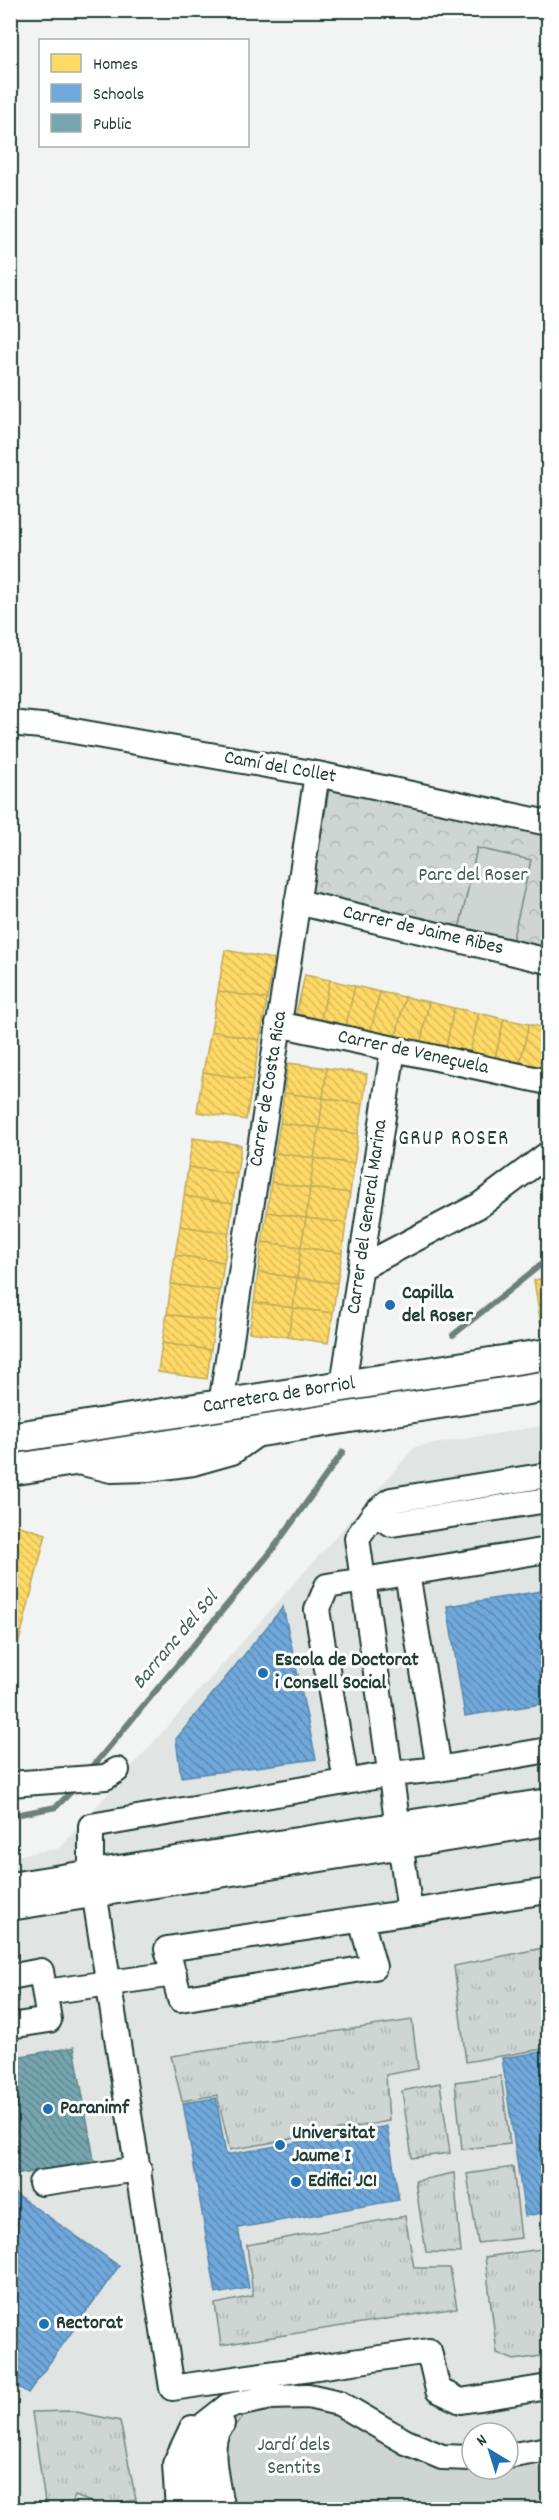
<svg xmlns="http://www.w3.org/2000/svg" width="559" height="2520" font-family="Dekko,sans-serif">
<defs>
<pattern id="grass-tufts" width="24" height="20" patternUnits="userSpaceOnUse" patternTransform="scale(1.5)"><rect width="24" height="20" fill="#ced5d3"/><path d="M3 7l-1-3M5 7V3M7 7l1-3M15 17l-1-3M17 17v-4M19 17l1-3" fill="none" stroke="#b0b8b6"/></pattern>
<pattern id="forest-crowns" width="20" height="18" patternUnits="userSpaceOnUse" patternTransform="scale(1.5)"><rect width="20" height="18" fill="#ced5d3"/><path d="M2 6a3 3 0 1 1 6 0M12 15a3 3 0 1 1 6 0" fill="none" stroke="#b0b8b6"/></pattern>
<pattern id="homes-back-hatch" width="6" height="6" patternUnits="userSpaceOnUse" patternTransform="scale(1.5)"><rect width="6" height="6" fill="#ffd966"/><path d="M-1 5l2 2M0 0l6 6M5-1l2 2" fill="none" stroke="#dabb59"/></pattern>
<pattern id="schools-back-hatch" width="6" height="6" patternUnits="userSpaceOnUse" patternTransform="scale(1.5)"><rect width="6" height="6" fill="#6fa8dc"/><path d="M-1 5l2 2M0 0l6 6M5-1l2 2" fill="none" stroke="#5b8ab3"/></pattern>
<pattern id="public-back-hatch" width="6" height="6" patternUnits="userSpaceOnUse" patternTransform="scale(1.5)"><rect width="6" height="6" fill="#76a5af"/><path d="M-1 5l2 2M0 0l6 6M5-1l2 2" fill="none" stroke="#60888f"/></pattern>
</defs>
<rect width="100%" height="100%" fill="#f2f3f3"/>
<filter id="ink" filterUnits="userSpaceOnUse"><feTurbulence type="fractalNoise" baseFrequency=".0167" numOctaves="2"/><feDisplacementMap in="SourceGraphic" scale="12" xChannelSelector="R" yChannelSelector="G"/><feConvolveMatrix kernelMatrix="1 2 1 2 8 2 1 2 1" color-interpolation-filters="sRGB"/></filter>
<g filter="url(#ink)">
<!-- built -->
<path fill="#e0e4e3" fill-rule="evenodd" d="M548 1425V2509L11 2510V1857L60 1848 415 1447ZM472 2433H508V2469H472Z"/>
<!-- grass -->
<path fill="url(#grass-tufts)" stroke="#768984" stroke-width="1.5" d="M548 1947V2048L466 2062 454 1966Z
M412 2020 418 2069 386 2075 389 2121 230 2150 217 2095 182 2101 171 2056Z
M501 2076 510 2144 462 2149 455 2082Z
M440 2083 450 2153 412 2158 402 2091Z
M513 2167 521 2238 478 2243 467 2174Z
M454 2173 461 2253 426 2252 415 2181Z
M405 2216 414 2268H450L457 2308 221 2345 215 2304 253 2296 247 2245Z
M548 2248V2355L514 2360 497 2353 485 2257Z
M72 2411 120 2421 136 2500 101 2506 75 2496 70 2509H46L32 2412Z"/>
<!-- forest -->
<path fill="url(#forest-crowns)" stroke="#768984" stroke-width="1.5" d="M329 789 548 834V950L311 896Z"/>
<!-- garden -->
<path fill="#ced5d3" stroke="#768984" stroke-width="1.5" d="M477 848 531 860 512 942 459 930Z
M273 2405 339 2410 403 2455 440 2466 477 2470 508 2469V2465L548 2458V2509H229C224 2478 214 2441 243 2417 250 2411 264 2408 273 2405Z"/>
<!-- homes -->
<path fill="url(#homes-back-hatch)" stroke="#bcaa57" stroke-width="1.5" d="M225 950 274 959 267 999 218 991Z
M305 975 330 980 321 1019 296 1014Z
M330 980 355 986 346 1025 321 1019Z
M355 986 380 992 371 1030 346 1025Z
M218 991 267 999 260 1040 211 1031Z
M380 992 405 997 396 1036 371 1030Z
M405 997 429 1002 421 1041 396 1036Z
M429 1002 454 1008 446 1047 421 1041Z
M454 1008 479 1013 470 1052 446 1047Z
M479 1013 504 1019 495 1058 470 1052Z
M504 1019 529 1024 520 1063 495 1058Z
M529 1024 548 1029V1054L545 1069 520 1063Z
M211 1031 260 1040 253 1080 203 1072Z
M288 1063 327 1068 323 1098 284 1093Z
M327 1068 367 1074 363 1104 323 1098Z
M203 1072 253 1080 246 1120 197 1112Z
M284 1093 323 1098 319 1128 280 1123Z
M323 1098 363 1104 358 1134 319 1128Z
M280 1123 319 1128 314 1158 275 1153Z
M319 1128 358 1134 354 1164 314 1158Z
M193 1138 241 1145 237 1174 188 1167Z
M275 1153 314 1158 310 1188 271 1182Z
M314 1158 354 1164 350 1193 310 1188Z
M188 1167 237 1174 233 1203 184 1196Z
M271 1182 310 1188 306 1218 267 1212Z
M310 1188 350 1193 346 1223 306 1218Z
M184 1196 233 1203 229 1233 180 1226Z
M267 1212 306 1218 301 1247 262 1242Z
M306 1218 346 1223 342 1253 301 1247Z
M180 1226 229 1233 224 1262 175 1255Z
M262 1242 301 1247 297 1278 258 1272Z
M301 1247 342 1253 337 1283 297 1278Z
M175 1255 224 1262 220 1291 171 1284Z
M258 1272 297 1278 293 1308 254 1302Z
M297 1278 337 1283 333 1313 293 1308Z
M548 1278V1324L541 1325 534 1280Z
M171 1284 220 1291 215 1321 167 1314Z
M254 1302 293 1308 288 1337 249 1332Z
M293 1308 333 1313 328 1343 288 1337Z
M167 1314 215 1321 211 1350 162 1343Z
M162 1343 211 1350 207 1379 158 1372Z
M10 1523 46 1534 16 1654 10 1653Z"/>
<!-- schools -->
<path fill="url(#schools-back-hatch)" stroke="#5788aa" stroke-width="1.5" d="M548 1590V1703L465 1716 447 1606Z
M283 1607 316 1759 181 1777 176 1739Z
M548 2051V2212L525 2216 502 2058Z
M216 2098 226 2155 387 2126 399 2200 238 2228 249 2288 216 2294 183 2103Z
M13 2192 119 2266 28 2393 10 2381V2196Z"/>
<!-- public -->
<path fill="url(#public-back-hatch)" stroke="#5c868a" stroke-width="1.5" d="M74 2047 94 2160 10 2176V2058Z"/>
<g fill="none" stroke-linecap="round" stroke-linejoin="round">
<!-- stream -->
<path stroke="#6d807b" stroke-width="6" d="M453 1335 548 1259
M90 1770 270 1553 343 1452
M10 1816 56 1807 76 1787"/>
<defs>
<path id="minor" d="M10 723 51 727 317 774 548 823
M297 902 548 961
M278 1024 548 1082
M360 1268 480 1205 548 1154
M343 1386 393 1049
M221 1405 317 774
M79 1462 111 1470 148 1469 193 1463 232 1452 260 1432
M548 1475 391 1500 374 1514 392 1524 548 1500
M374 1514 357 1538 410 1912
M407 1573 439 1769
M548 1750 439 1769 391 1774 91 1826V1872L172 2388 429 2351 438 2390 461 2401 548 2387
M346 1782 317 1610 327 1586 548 1550
M10 1784 106 1777 117 1770
M10 1885 548 1801
M10 1908 548 1823
M361 1920 374 1967 180 1999 167 1949 548 1891
M10 1977 41 1971 49 2020 10 2026
M45 1992 174 1974
M41 2183 139 2169
M508 2456 548 2449
M178 2510 175 2464 192 2428
M202 2510 195 2459 205 2424 228 2406 271 2397 308 2396 339 2403 406 2442 442 2457 472 2458
M222 2510C218 2487 205 2441 222 2424"/>
<path id="major" d="M10 1438 548 1354
M10 1470 548 1386"/>
</defs>
<!-- minor casing -->
<use href="#minor" stroke="#1f3d34" stroke-width="28"/>
<!-- major casing -->
<use href="#major" stroke="#1f3d34" stroke-width="34"/>
<!-- minor -->
<use href="#minor" stroke="#fff" stroke-width="24"/>
<!-- major -->
<use href="#major" stroke="#fff" stroke-width="30"/>
</g>
</g>
<!-- markers -->
<g fill="#1f6fb2" stroke="#fff" stroke-width="2">
<circle cx="390" cy="1305" r="6"/>
<circle cx="263" cy="1673" r="6"/>
<circle cx="48" cy="2109" r="6"/>
<circle cx="280" cy="2145" r="6"/>
<circle cx="296" cy="2182" r="6"/>
<circle cx="44" cy="2324" r="6"/>
</g>
<g text-anchor="middle" dominant-baseline="central" stroke-width="6" stroke-linejoin="round" paint-order="stroke">
<!-- street labels -->
<g font-size="20" fill="#1f3d34" stroke="#fff">
<text transform="translate(280 768) rotate(10)">Camí del Collet</text>
<text transform="translate(423 931) rotate(13)">Carrer de Jaime Ribes</text>
<text transform="translate(413 1053) rotate(12)">Carrer de Veneçuela</text>
<text transform="translate(269 1089) rotate(-81)">Carrer de Costa Rica</text>
<text transform="translate(368 1217) rotate(-82)">Carrer del General Marina</text>
<text transform="translate(279 1396) rotate(-9)">Carretera de Borriol</text>
</g>
<!-- park labels -->
<g font-size="20" fill="#425b54" stroke="#fff">
<text x="473" y="876">Parc del Roser</text>
<text x="294" y="2446">Jardí dels<tspan x="294" dy="23">Sentits</tspan></text>
</g>
<!-- poi labels -->
<g font-size="20" font-weight="bold" fill="#1f3d34" stroke="#fff" text-anchor="start">
<text x="402" y="1294">Capilla<tspan x="402" dy="23">del Roser</tspan></text>
<text x="275" y="1661">Escola de Doctorat<tspan x="275" dy="23">i Consell Social</tspan></text>
<text x="60" y="2109">Paranimf</text>
<text x="292" y="2134">Universitat<tspan x="292" dy="23">Jaume I</tspan></text>
<text x="308" y="2182">Edifici JC1</text>
<text x="56" y="2324">Rectorat</text>
</g>
<!-- neighbourhood labels -->
<g font-size="21" letter-spacing="1.5" fill="#1f3d34" stroke="#fff">
<text x="454" y="1140">GRUP ROSER</text>
</g>
<!-- water labels -->
<g font-size="21" font-style="italic" fill="#465f57" stroke="#fff">
<text transform="translate(176 1641) rotate(-50)">Barranc del Sol</text>
</g>
</g>
<!-- margin -->
<rect width="559" height="2520" fill="none" stroke="#fff" stroke-width="36"/>
<rect x="18" y="18" width="523" height="2484" fill="none" stroke="#1f3d34" stroke-width="2" filter="url(#ink)"/>
<!-- legend -->
<rect x="39" y="39" width="210" height="108" fill="#ffffff" stroke="#a5b1ae" stroke-width="1.5"/>
<rect x="51" y="54" width="30" height="18" fill="#ffd966" stroke="#a5b1ae" stroke-width="1.5"/>
<text x="93" y="69" font-size="18" fill="#1f3d34">Homes</text>
<rect x="51" y="84" width="30" height="18" fill="#6fa8dc" stroke="#a5b1ae" stroke-width="1.5"/>
<text x="93" y="99" font-size="18" fill="#1f3d34">Schools</text>
<rect x="51" y="114" width="30" height="18" fill="#76a5af" stroke="#a5b1ae" stroke-width="1.5"/>
<text x="93" y="129" font-size="18" fill="#1f3d34">Public</text>
<!-- north arrow -->
<g transform="translate(490 2451) rotate(322)"><circle r="28" fill="#ffffff" stroke="#a5b1ae" stroke-width="1.5"/>
<path d="M0-4.5L10 22L0 15L-10 22Z" fill="#1f6fb2"/>
<text y="-9" font-size="16" font-weight="bold" text-anchor="middle" fill="#1f3d34">N</text>
</g>
</svg>
